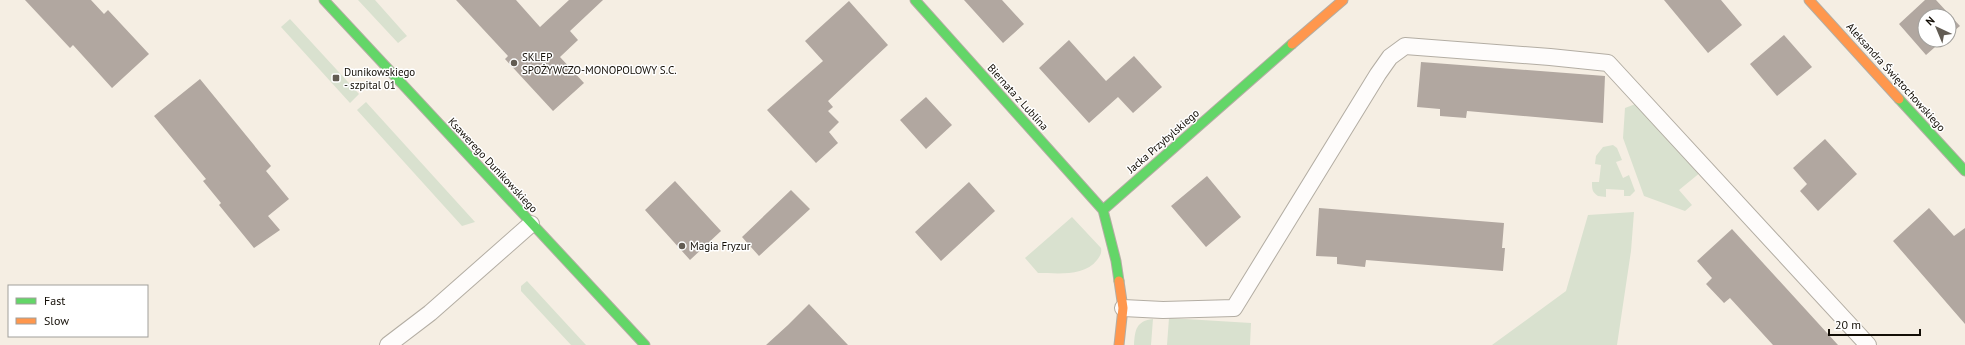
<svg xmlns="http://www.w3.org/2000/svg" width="1965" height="345" font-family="'PT Sans',sans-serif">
<rect width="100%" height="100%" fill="#f5eee3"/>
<!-- green -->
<path fill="#d9e1cf" d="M358 0H375L407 36 398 43Z
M290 19 359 94 350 103 281 27Z
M366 102 475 222 462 226 357 110Z
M1638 103 1701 172 1679 190 1692 205 1685 211 1644 196 1623 138 1625 108Z
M1613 145 1617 148 1622 160 1616 162 1623 178 1629 175 1635 191 1630 196H1624V190L1606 189V197L1598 196C1592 192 1592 189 1592 182H1599L1601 165 1595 164 1596 156 1603 147Z
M1634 212 1631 251 1617 345H1492L1566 291 1588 215Z
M1072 217 1101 248C1102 253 1100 256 1097 260 1084 277 1057 273 1038 273L1025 258Z
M527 281 586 345H571L521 291V286Z
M1169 318 1251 323 1250 345H1167Z
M1153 319 1151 345H1134C1135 330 1136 321 1153 319Z"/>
<!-- building -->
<path fill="#b1a7a0" d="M25 0H91L104 14 108 10 149 54 112 88 73 45 70 48Z
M456 0H516L540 27 569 0H603L570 31 578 40 560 57 584 83 553 111 505 59 508 56Z
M964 0H1002L1024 24 1003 43Z
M1664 0H1721L1742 25 1708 53Z
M1925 0H1936L1960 26 1949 35V16H1925V40H1943L1926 55 1899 24Z
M849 1 888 45 828 101 833 107 828 111 839 122 829 132 838 143 816 163 767 110 823 61 805 41Z
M1784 35 1812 67 1777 96 1750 64Z
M1069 40 1106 81 1134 56 1162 87 1133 113 1118 97 1089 123 1039 68Z
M1421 62 1605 76 1603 123 1467 111 1466 118 1440 116V109L1417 107Z
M200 79 271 166 266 171 289 199 268 216 280 230 254 248 219 205 221 203 203 181 206 179 154 116Z
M926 97 952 125 926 149 900 120Z
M1825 139 1857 174 1818 211 1800 191 1807 184 1793 168Z
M1207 176 1241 217 1206 247 1171 206Z
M675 181 721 231 690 260 645 210Z
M969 182 995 211 941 261 915 232Z
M791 190 810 209 759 256 742 237Z
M1319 208 1504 223 1502 248H1505L1503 271 1366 260 1365 267 1337 264V257L1316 256Z
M1929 208 1954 236 1965 228V324L1893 241Z
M1732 229 1838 345H1773L1730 298 1724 303 1706 284 1712 278 1697 261Z
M809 304 848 345H766L788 325Z"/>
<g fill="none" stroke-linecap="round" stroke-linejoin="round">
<defs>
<path id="lane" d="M1123 308 1163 310 1234 308 1378 74 1390 57 1405 46 1550 57 1608 63 1868 345
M388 345 430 313 531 224"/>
<path id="fast" d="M324 0 645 345
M915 0 1103 210 1116 261 1119 281
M1899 99 1965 171
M1103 210 1292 44"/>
<path id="slow" d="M1809 0 1899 99
M1292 44 1343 0
M1119 281 1123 308 1119 345"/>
</defs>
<!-- lane casing -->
<use href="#lane" stroke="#b3ada3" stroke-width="18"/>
<!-- fast casing -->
<use href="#fast" stroke="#b3ada3" stroke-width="11"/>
<!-- slow casing -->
<use href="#slow" stroke="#b3ada3" stroke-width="11"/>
<!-- lane -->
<use href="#lane" stroke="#fefcfb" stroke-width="16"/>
<!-- fast -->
<use href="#fast" stroke="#63d668" stroke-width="9"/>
<!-- slow -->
<use href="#slow" stroke="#ff974d" stroke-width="9"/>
</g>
<!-- markers -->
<g fill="#625c53" stroke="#fff" stroke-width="1.5">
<circle cx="514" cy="63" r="4"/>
<rect x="332" y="74" width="8" height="8" rx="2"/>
<circle cx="682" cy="246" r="4"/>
</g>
<g text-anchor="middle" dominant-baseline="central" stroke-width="3" stroke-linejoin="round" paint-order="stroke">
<!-- poi labels -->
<g font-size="11" fill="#130e06" stroke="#fff" text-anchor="start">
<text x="522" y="57">SKLEP<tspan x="522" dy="13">SPOŻYWCZO-MONOPOLOWY S.C.</tspan></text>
<text x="344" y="72">Dunikowskiego<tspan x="344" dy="13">- szpital 01</tspan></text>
<text x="690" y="246">Magia Fryzur</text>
</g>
<!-- street labels -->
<g font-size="11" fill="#130e06" stroke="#fff">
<text transform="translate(1896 77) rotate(48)">Aleksandra Świętochowskiego</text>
<text transform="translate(1018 97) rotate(48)">Biernata z Lublina</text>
<text transform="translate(1163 141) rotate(-41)">Jacka Przybylskiego</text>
<text transform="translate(493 165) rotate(47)">Ksawerego Dunikowskiego</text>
</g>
</g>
<!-- legend -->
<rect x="8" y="285" width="140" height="52" fill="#ffffff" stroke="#a19f9b"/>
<rect x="16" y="298" width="20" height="6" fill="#63d668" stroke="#a19f9b"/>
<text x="44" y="305" font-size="12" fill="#130e06">Fast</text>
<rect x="16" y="318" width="20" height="6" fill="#ff974d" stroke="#a19f9b"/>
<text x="44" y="325" font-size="12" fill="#130e06">Slow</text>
<!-- north arrow -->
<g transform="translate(1937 28) rotate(316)"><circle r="19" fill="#ffffff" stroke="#a19f9b"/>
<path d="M0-3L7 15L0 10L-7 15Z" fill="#625c53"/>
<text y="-6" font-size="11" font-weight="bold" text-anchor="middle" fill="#130e06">N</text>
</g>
<!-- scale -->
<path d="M1829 329v6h91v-6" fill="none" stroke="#130e06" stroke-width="2"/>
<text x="1835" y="329" font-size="12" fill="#130e06" stroke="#ffffff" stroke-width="3" paint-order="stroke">20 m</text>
</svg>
